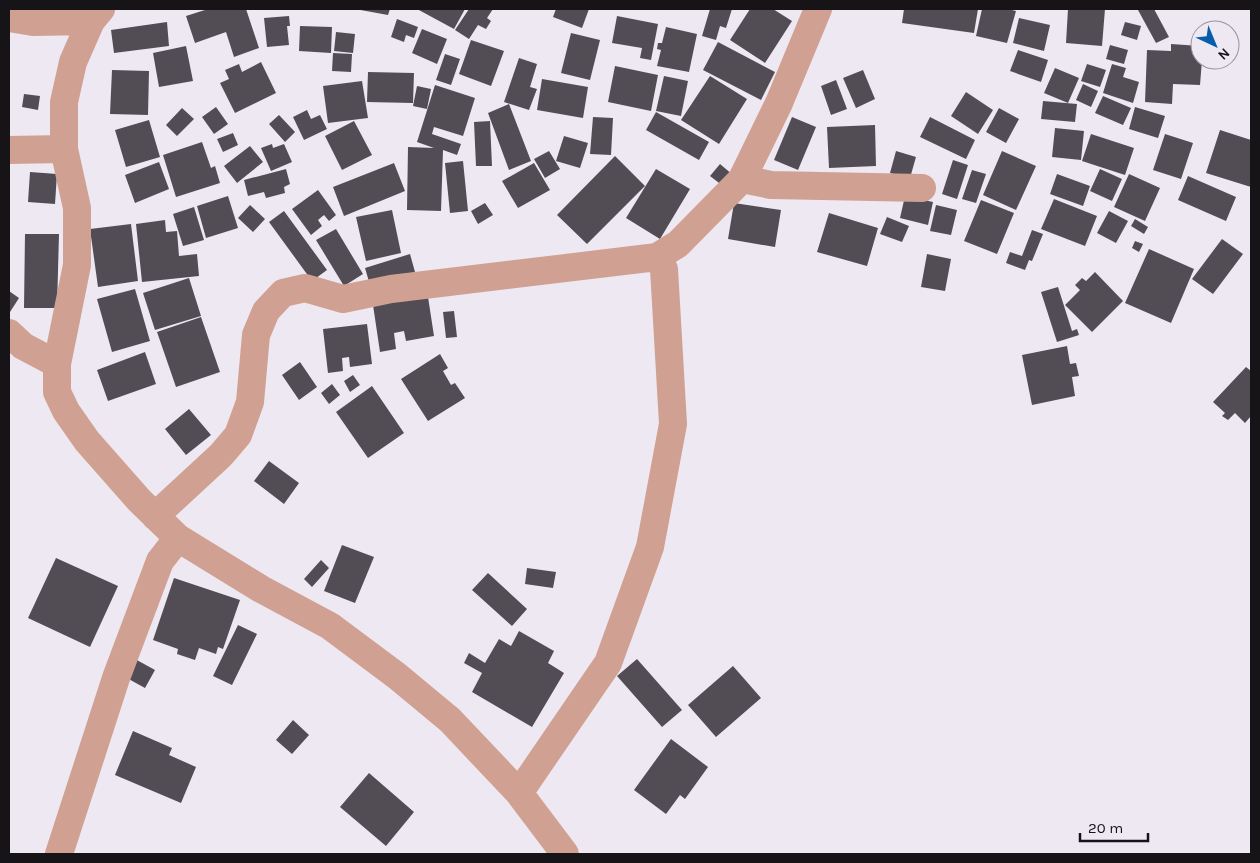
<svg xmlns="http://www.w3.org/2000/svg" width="1260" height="863" font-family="Karla,sans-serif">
<rect width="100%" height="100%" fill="#eee8f2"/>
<!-- building -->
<path fill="#524d55" d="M208 9H246L259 48 234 57 226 32 195 43 186 16Z
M355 9H390L388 15Z
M417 9H465L454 29Z
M469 9H493L487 18 491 21 486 29 478 25 469 39 455 30Z
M556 9H589L582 28 553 17Z
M710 9H732L726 28 720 26 716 40 702 36Z
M750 9H773L792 21 765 63 730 40Z
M904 9H978L974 33 902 23Z
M982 9H1008L1016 11 1007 43 976 36Z
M1068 9H1105L1102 46 1066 43Z
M1140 9H1154L1169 37 1156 43 1138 10Z
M289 16 290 26H287L289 45 267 47 264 18Z
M617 16 658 24 651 60 640 58 642 48 612 43Z
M1019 18 1050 25 1044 51 1013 43Z
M397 19 418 27 414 38 406 35 404 42 391 37Z
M167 22 169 46 114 53 111 30Z
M1125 22 1141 26 1137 40 1121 35Z
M300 26 332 27 331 53 299 51Z
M666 27 697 34 689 72 657 66 661 50 657 49 658 43H662Z
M422 29 447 39 437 64 412 53Z
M336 32 355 34 353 53 334 51Z
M571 33 600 40 590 80 561 73Z
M471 40 504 51 491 86 459 74Z
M718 42 775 72 761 100 703 70Z
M1171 44 1200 46V60H1202L1200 85 1173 84 1172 104 1145 102 1147 50 1171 51Z
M1110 45 1128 50 1124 64 1106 59Z
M186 46 193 81 159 87 153 53Z
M1018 50 1048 60 1041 82 1010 71Z
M333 53 352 54 351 72 332 71Z
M445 54 460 59 451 85 436 80Z
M519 58 537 64 530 87 537 89 529 110 504 102Z
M261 62 276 93 235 113 220 83 229 79 225 70 239 64 242 72Z
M1087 64 1106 70 1100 87 1081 81Z
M1112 64 1126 68 1123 77 1139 82 1133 103 1103 93Z
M615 66 658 75 651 111 608 102Z
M1055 68 1079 78 1068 103 1044 93Z
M112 70 149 71 148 115 110 114Z
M863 70 875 99 856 108 843 78Z
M368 72 414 73 413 103 367 102Z
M664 76 688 81 681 116 656 111Z
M710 76 747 99 719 144 681 120Z
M542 79 588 87 583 118 537 110Z
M836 80 847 109 831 115 821 86Z
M362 81 368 118 328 123 323 86Z
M1083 84 1098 91 1091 107 1076 100Z
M435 85 475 98 463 136 434 127 432 134 461 144 457 155 443 150 441 211 407 210 408 147 434 148 417 142Z
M417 86 431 89 427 109 413 106Z
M966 92 993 110 978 134 951 116Z
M24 94 40 96 38 110 22 107Z
M1103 96 1131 108 1123 125 1095 113Z
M1043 101 1077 104 1075 122 1041 119Z
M509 104 531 161 509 170 488 113Z
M216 107 228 124 214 134 202 117Z
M1135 107 1165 116 1158 138 1129 129Z
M182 108 194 119 177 136 166 125Z
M999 108 1019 119 1006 143 986 132Z
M307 110 311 119 320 115 327 129 304 140 293 117Z
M656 112 709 142 699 160 646 130Z
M279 115 295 132 285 142 269 124Z
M593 117 613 118 611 155 590 154Z
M792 117 816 127 798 170 774 160Z
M930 117 975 140 966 159 920 137Z
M149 120 160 157 126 167 115 130Z
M354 121 372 155 342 170 325 136Z
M490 121 492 166H476L474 122Z
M875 125 876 166 829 168 827 127Z
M1055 128 1084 131 1081 160 1052 157Z
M1220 130 1251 140V187L1206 173Z
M233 133 238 145 223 152 217 139Z
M1091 134 1134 148 1125 175 1082 161Z
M1165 134 1193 143 1181 179 1153 170Z
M564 136 588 143 580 168 556 161Z
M202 142 211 168 215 166 220 183 176 197 163 155Z
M272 144 273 148 284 144 292 162 271 171 261 148Z
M250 146 263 162 237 183 224 166Z
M549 151 560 169 545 178 534 159Z
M896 151 916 157 910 178 890 173Z
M1002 151 1036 166 1016 210 983 195Z
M615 156 645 186 587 244 557 215Z
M953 160 968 165 957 199 942 194Z
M463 161 468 211 450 213 445 163Z
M159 162 169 189 135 203 125 175Z
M394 163 405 191 344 216 333 187Z
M534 163 550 190 518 208 502 181Z
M720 164 733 175 723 186 710 176Z
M286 169 290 184 284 187 285 193 266 198 264 192 248 196 244 180Z
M656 169 690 189 660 239 626 218Z
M1100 169 1122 179 1112 201 1090 191Z
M972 170 986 174 976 203 962 199Z
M30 172 57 174 55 204 28 202Z
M1057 174 1090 186 1083 206 1050 194Z
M1129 174 1160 188 1145 221 1114 207Z
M1188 176 1236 197 1226 221 1178 200Z
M318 190 336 215 329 221 324 215 318 220 322 226 311 235 292 209Z
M228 196 238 228 206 238 197 206Z
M905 196 933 202 928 225 900 218Z
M1054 199 1097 216 1085 246 1041 229Z
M981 200 1014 213 997 254 964 241Z
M485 203 493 215 478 224 471 211Z
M734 203 781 210 775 247 728 239Z
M250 205 265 219 253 232 238 218Z
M936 205 957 210 951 235 930 231Z
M194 207 204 240 183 246 173 214Z
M392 210 401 253 366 261 356 217Z
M284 211 327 270 312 281 269 222Z
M1109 211 1128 221 1116 243 1097 233Z
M829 213 878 228 867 266 817 252Z
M887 217 909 226 902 242 880 234Z
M1135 219 1148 227 1144 234 1131 226Z
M165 220 166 232 177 231 179 256 197 254 199 276 142 282 136 224Z
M131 224 138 281 98 287 90 229Z
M336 229 363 274 344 286 316 240Z
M1032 230 1043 234 1032 261 1029 260 1025 270 1006 263 1010 252 1022 256Z
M25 234H59L57 308H24Z
M1222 239 1243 254 1213 294 1192 279Z
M1135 241 1143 244 1139 252 1132 248Z
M1149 249 1194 269 1171 323 1125 303Z
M410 254 415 272 370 285 365 268Z
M927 254 951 259 945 291 921 287Z
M1095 272 1123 301 1092 332 1065 305 1080 290 1075 285 1082 278 1086 281Z
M189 278 201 316 155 330 143 293Z
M1058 287 1072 331 1077 329 1079 335 1057 342 1041 292Z
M135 289 150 341 112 352 97 299Z
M9 291 19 298 10 312 9 311Z
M428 297 434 336 406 341 404 331 394 333 396 349 380 352 373 305Z
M454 311 457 337 446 338 443 312Z
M201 317 220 372 176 387 157 332Z
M367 324 372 364 350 367 349 357 342 358 343 371 328 373 323 329Z
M1067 346 1070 364 1076 363 1079 376 1072 377 1075 396 1032 405 1022 355Z
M145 352 156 384 108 401 97 370Z
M440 354 448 368 443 371 451 385 455 383 465 398 428 421 401 379Z
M300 362 317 387 299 400 282 375Z
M1246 367 1251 371V416L1245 423 1235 413 1228 420 1222 416 1225 413 1213 402Z
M353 375 360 385 350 392 344 381Z
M332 384 340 395 329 404 321 393Z
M372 386 404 433 368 458 336 412Z
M189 409 211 435 186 455 165 429Z
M269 461 299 483 284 504 254 481Z
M342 545 374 557 355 603 324 591Z
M56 558 118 586 90 647 28 618Z
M321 560 329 568 312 587 304 579Z
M527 568 556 572 553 588 525 584Z
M488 573 527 609 512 626 472 590Z
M174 578 240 600 223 649 218 647 216 654 199 648 195 660 177 654 178 649 153 640Z
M238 625 257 634 232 685 213 676Z
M519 631 554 651 548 663 564 673 532 727 472 692 482 673 464 663 469 653 485 663 499 639 511 646Z
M135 659 155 670 145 688 125 677Z
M637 659 682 710 662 727 617 676Z
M733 666 761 698 716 737 688 705Z
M293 720 309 735 292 754 276 740Z
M133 731 172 748 169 755 196 767 181 803 115 775Z
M671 739 708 767 685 799 680 795 666 814 634 790Z
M369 773 414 812 386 846 340 807Z"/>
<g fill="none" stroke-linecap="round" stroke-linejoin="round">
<!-- minor -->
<path stroke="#d0a192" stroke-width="28" d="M101 9 91 21 73 62 64 102V149L77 208V265L57 364V392L66 411 87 441 139 500 178 538 261 589 330 626 397 676 450 720 519 793 565 854
M9 18 33 22 91 21
M9 150 64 149
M742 179 771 185 922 188
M9 333 23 346 57 364
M155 516 221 455 238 435 250 402 256 335 266 311 283 293 305 288 343 299 391 289 657 257 678 244 742 179 779 103 818 9
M519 793 608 663 650 547 673 424 664 269 657 257
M59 854 116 678 160 561 178 538"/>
</g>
<!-- border -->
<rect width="1260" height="863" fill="none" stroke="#161417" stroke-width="20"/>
<!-- north arrow -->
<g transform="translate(1215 45) rotate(136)"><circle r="24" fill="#eee8f2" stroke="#98939a"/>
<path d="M0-4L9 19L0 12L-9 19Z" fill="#085dab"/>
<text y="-8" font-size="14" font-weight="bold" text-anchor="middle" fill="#161417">N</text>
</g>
<!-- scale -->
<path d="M1080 833v8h68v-8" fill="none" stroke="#161417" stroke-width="2.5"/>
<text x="1088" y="833" font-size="15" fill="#161417" stroke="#eee8f2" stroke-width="4" paint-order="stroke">20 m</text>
</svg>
